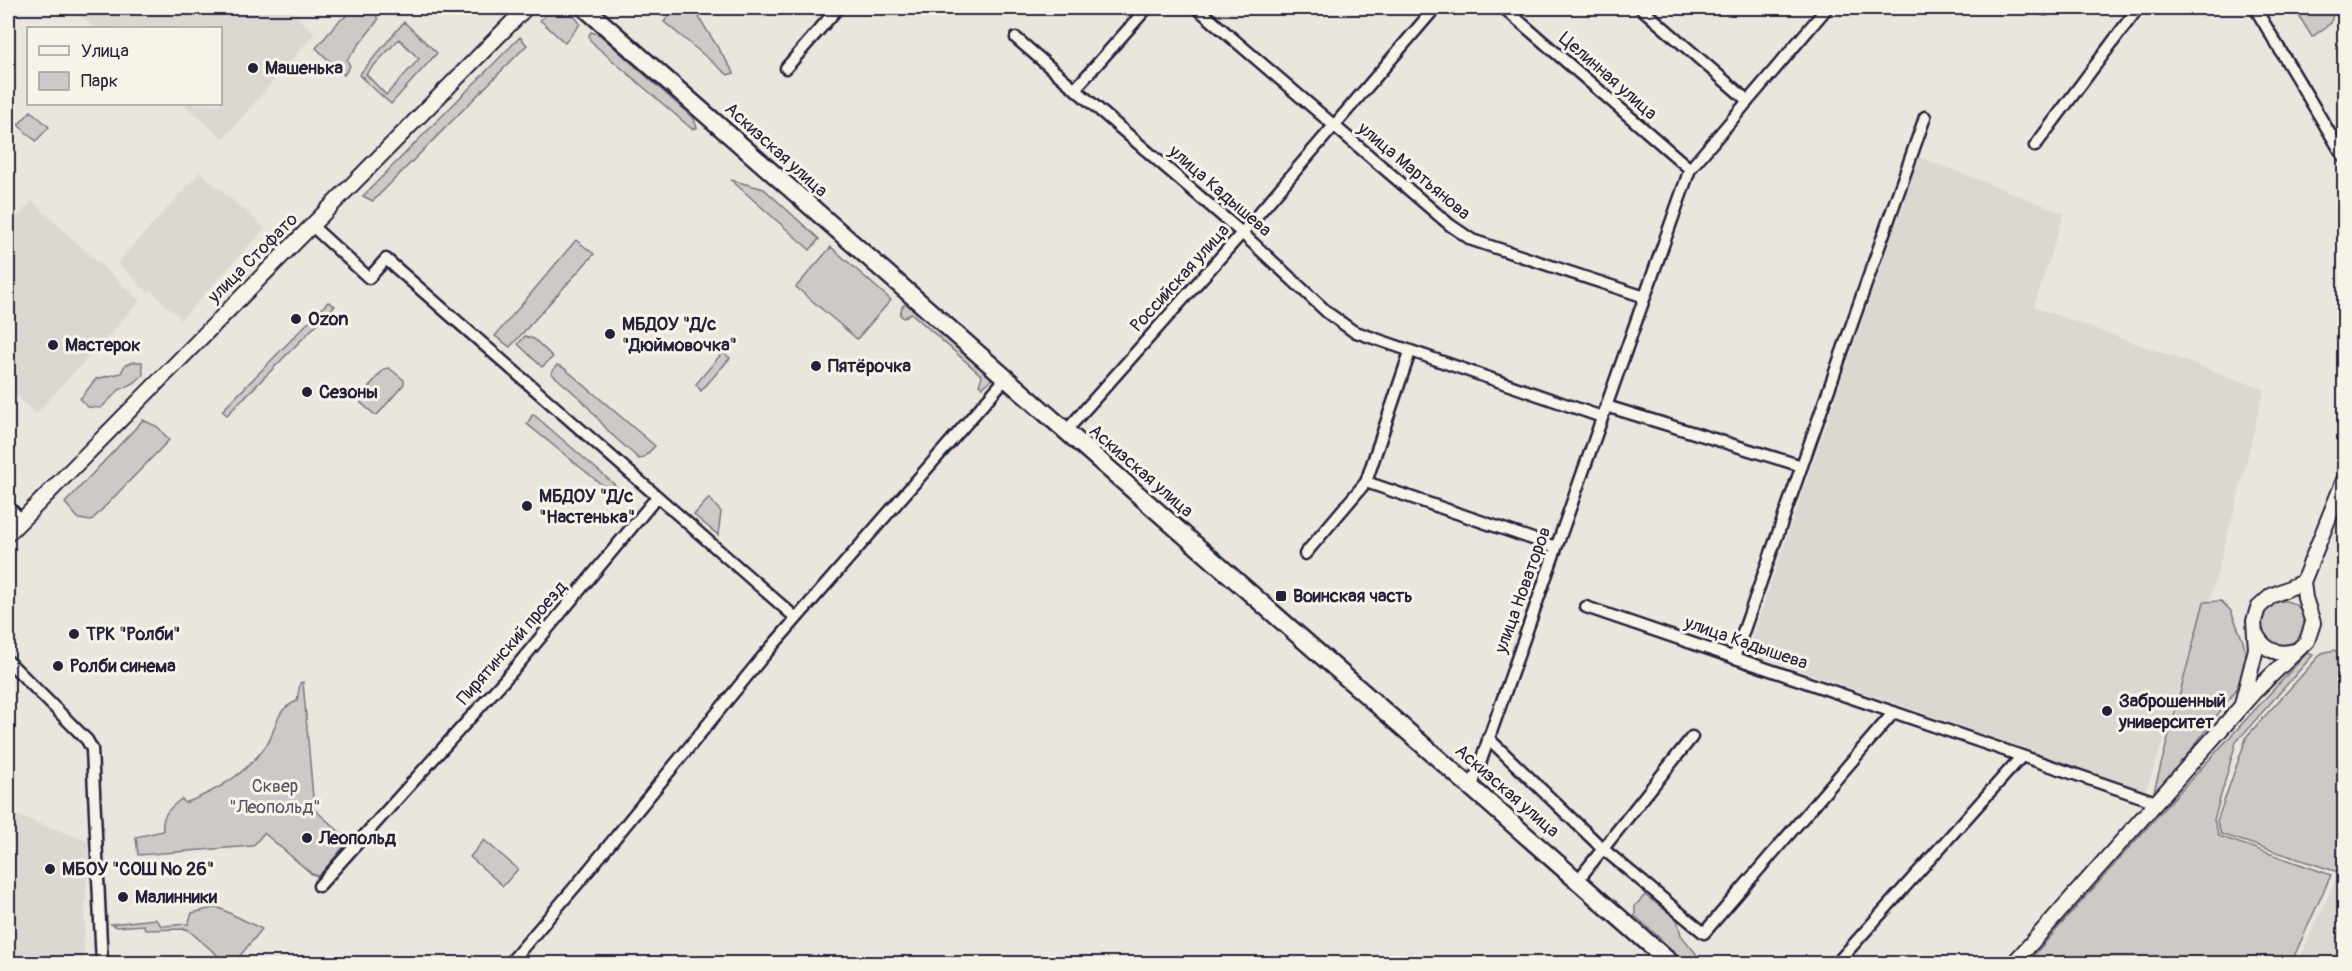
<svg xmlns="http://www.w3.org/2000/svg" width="2352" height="971" font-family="Pangolin,sans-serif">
<rect width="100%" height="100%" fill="#eae6de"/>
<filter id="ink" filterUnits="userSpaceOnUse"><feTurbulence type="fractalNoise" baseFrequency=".0167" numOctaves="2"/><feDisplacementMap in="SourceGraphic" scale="12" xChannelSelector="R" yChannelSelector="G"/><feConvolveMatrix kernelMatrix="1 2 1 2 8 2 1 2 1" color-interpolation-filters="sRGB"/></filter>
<g filter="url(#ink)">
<!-- built -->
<path fill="#dbd8d2" d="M72 8H286L315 33 223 139 183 104H220V28H95Z
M1919 157 2064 213 2034 307 2264 389 2239 493 2207 610 2146 791 1747 652Z
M200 172 265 228 181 320 151 290 148 293 117 263Z
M32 201 140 301 36 414 8 389V227Z
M8 812 88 841 83 963H8Z
M2338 875 2344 878V963L2297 964Z"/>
<!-- green -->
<path fill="#cdc9c6" stroke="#787680" stroke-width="1.5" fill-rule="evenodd" d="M349 8H364L370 13 375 11 378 20 347 60 350 66 344 75 316 48 339 21 345 17Z
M555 8C567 7 574 14 580 24L565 43 540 20Z
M675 8H693L734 73 728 75 664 22Z
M2294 8H2334L2331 23 2312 37Z
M404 22 437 53 391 104 363 79 364 76 362 78 359 75ZM399 39 419 59 386 95 366 74Z
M591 32 600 35 694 119 697 128 692 129 597 47 590 40 589 35Z
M520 37 527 45 373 201 363 196Z
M31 111 49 127 36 141 18 125Z
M731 180 764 189 819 239 810 250Z
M576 240 594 254 510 347 495 336Z
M831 247 891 300 857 339 796 287Z
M328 302 335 306 227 415 222 411Z
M911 302 987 368 991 380 983 387 979 385 982 376 911 313 904 318 900 315 902 307 906 303Z
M525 336 534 339 553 357 542 367 518 344Z
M723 352 730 358 701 391 696 384Z
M133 362H142L143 375 134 383 119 390 101 408 88 407 80 399 96 379 121 373 125 365Z
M557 365 564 368 655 446 643 458 639 459 610 433 583 401 551 373Z
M389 368 404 380V384L378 414 375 415 361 403 360 397 384 369Z
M533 414 622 491 617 497 527 424Z
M143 420 158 427 169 440 91 521 79 519 65 503Z
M709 498 721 512 718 535 694 515Z
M2261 623a22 22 0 1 1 44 0a22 22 0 1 1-44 0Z
M2221 601 2231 611 2243 641 2246 658 2239 686 2158 794 2152 799 2204 602Z
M2334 650 2344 657V874L2221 834 2217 821 2247 736 2322 653Z
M2307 653 2313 655 2236 742 2214 820 2219 836 2331 875 2291 963H2027L2161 812Z
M303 682 314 809 343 835 345 845 321 874 317 876 312 874 264 833 253 846 138 855 136 837 163 831C161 815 169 809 180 800L182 799 185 803C219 790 247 773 268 743 274 733 276 717 284 709 287 706 293 703 297 701L300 683Z
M484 840 518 869 503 886 470 857Z
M1645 895 1677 919 1681 935 1697 955 1709 963H1681L1676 960 1661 939 1635 916V906Z
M217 907 262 929 234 963H221L223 960 187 929 145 930 144 925 116 927 111 924 155 919 162 926 188 924 192 913Z"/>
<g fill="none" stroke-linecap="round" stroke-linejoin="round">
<defs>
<path id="minor" d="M1197 8 1450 225 1472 240 1645 297
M1504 8 1690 169
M1641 8 1748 101
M2042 8 2045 9
M2255 8 2344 157
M1016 38 1242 233 1328 313 1353 331 1602 417
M786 68 838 8
M1075 89 1147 8
M2035 146 2138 8
M311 225 369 278 386 259 796 618
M1606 406 1802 466
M1066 431 1242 233 1435 8
M1366 482 1556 547
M8 506 21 520
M1305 554 1366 482 1410 352
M1586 607 2156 802
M1734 658 1925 117
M8 661 87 740 92 749 102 964
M1488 738 1602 848 1704 933 1894 712
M1472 786 1690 169 1827 8
M1578 880 1692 737
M319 886 516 667 657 497
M509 964 579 882 761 659 1006 378
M1836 964 2022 756"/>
<path id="tertiary" d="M8 534 526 8
M2256 634C2264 650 2278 656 2295 651
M2242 704 2256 649 2254 621 2258 608 2271 596 2303 582
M2013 964 2254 692 2307 641 2313 623 2305 598 2303 582 2344 480"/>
<path id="primary" d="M585 8 1672 964"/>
</defs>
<!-- minor casing -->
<use href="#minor" stroke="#22223b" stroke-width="15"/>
<!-- tertiary casing -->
<use href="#tertiary" stroke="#22223b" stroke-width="18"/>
<!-- primary casing -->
<use href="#primary" stroke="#22223b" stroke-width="21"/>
<!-- minor -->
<use href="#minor" stroke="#f7f3e8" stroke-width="10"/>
<!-- tertiary -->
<use href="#tertiary" stroke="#f7f3e8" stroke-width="14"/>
<!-- primary -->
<use href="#primary" stroke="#f7f3e8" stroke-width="16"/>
</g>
</g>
<!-- markers -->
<g fill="#22223b" stroke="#f7f3e8" stroke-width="2">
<circle cx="253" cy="68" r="6"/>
<circle cx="296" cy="319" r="6"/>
<circle cx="610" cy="334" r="6"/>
<circle cx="53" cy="345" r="6"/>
<circle cx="816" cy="366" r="6"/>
<circle cx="307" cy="392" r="6"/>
<circle cx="527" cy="506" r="6"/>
<rect x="1275" y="590" width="12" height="12" rx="3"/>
<circle cx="74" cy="634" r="6"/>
<circle cx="58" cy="666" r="6"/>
<circle cx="2107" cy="711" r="6"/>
<circle cx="307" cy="838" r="6"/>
<circle cx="50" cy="869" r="6"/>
<circle cx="123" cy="897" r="6"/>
</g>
<g text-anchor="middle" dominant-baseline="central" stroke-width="6" stroke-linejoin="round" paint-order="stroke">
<!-- poi labels -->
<g font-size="18" font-weight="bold" fill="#22223b" stroke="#f7f3e8" text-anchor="start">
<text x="265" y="68">Машенька</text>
<text x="308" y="319">Ozon</text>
<text x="622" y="324">МБДОУ "Д/с<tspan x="622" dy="21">"Дюймовочка"</tspan></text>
<text x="65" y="345">Мастерок</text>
<text x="828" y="366">Пятёрочка</text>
<text x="319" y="392">Сезоны</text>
<text x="539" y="496">МБДОУ "Д/с<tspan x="539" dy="21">"Настенька"</tspan></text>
<text x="1293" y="596">Воинская часть</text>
<text x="86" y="634">ТРК "Ролби"</text>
<text x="70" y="666">Ролби синема</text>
<text x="2119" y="701">Заброшенный<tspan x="2119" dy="21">университет</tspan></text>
<text x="319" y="838">Леопольд</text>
<text x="62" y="869">МБОУ "СОШ № 26"</text>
<text x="135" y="897">Малинники</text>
</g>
<!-- street labels -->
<g font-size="18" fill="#22223b" stroke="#f7f3e8">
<text transform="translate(1608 76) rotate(41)">Целинная улица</text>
<text transform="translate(776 150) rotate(42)">Аскизская улица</text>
<text transform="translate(1414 171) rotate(40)">улица Мартьянова</text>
<text transform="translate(1220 191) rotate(41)">улица Кадышева</text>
<text transform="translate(253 258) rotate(-45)">улица Стофато</text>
<text transform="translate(1180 278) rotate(-48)">Российская улица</text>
<text transform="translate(1141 471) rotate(41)">Аскизская улица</text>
<text transform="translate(1523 590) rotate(-70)">улица Новаторов</text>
<text transform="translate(512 643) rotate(-49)">Пирятинский проезд</text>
<text transform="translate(1746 643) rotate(19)">улица Кадышева</text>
<text transform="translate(1507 791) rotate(41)">Аскизская улица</text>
</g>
<!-- park labels -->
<g font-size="18" fill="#555465" stroke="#f7f3e8">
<text x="275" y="786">Сквер<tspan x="275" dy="21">"Леопольд"</tspan></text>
</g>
</g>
<!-- margin -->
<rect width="2352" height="971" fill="none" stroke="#f7f3e8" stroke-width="30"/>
<rect x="15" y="15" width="2322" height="941" fill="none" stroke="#22223b" stroke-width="2" filter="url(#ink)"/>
<!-- legend -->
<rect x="27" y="27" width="195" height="78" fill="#f7f3e8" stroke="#a29fa3" stroke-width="1.5"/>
<rect x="39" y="46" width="30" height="9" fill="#f7f3e8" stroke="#a29fa3" stroke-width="1.5"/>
<text x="81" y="57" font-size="18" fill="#22223b">Улица</text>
<rect x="39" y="72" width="30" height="18" fill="#cdc9c6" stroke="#a29fa3" stroke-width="1.5"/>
<text x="81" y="87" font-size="18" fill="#22223b">Парк</text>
</svg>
